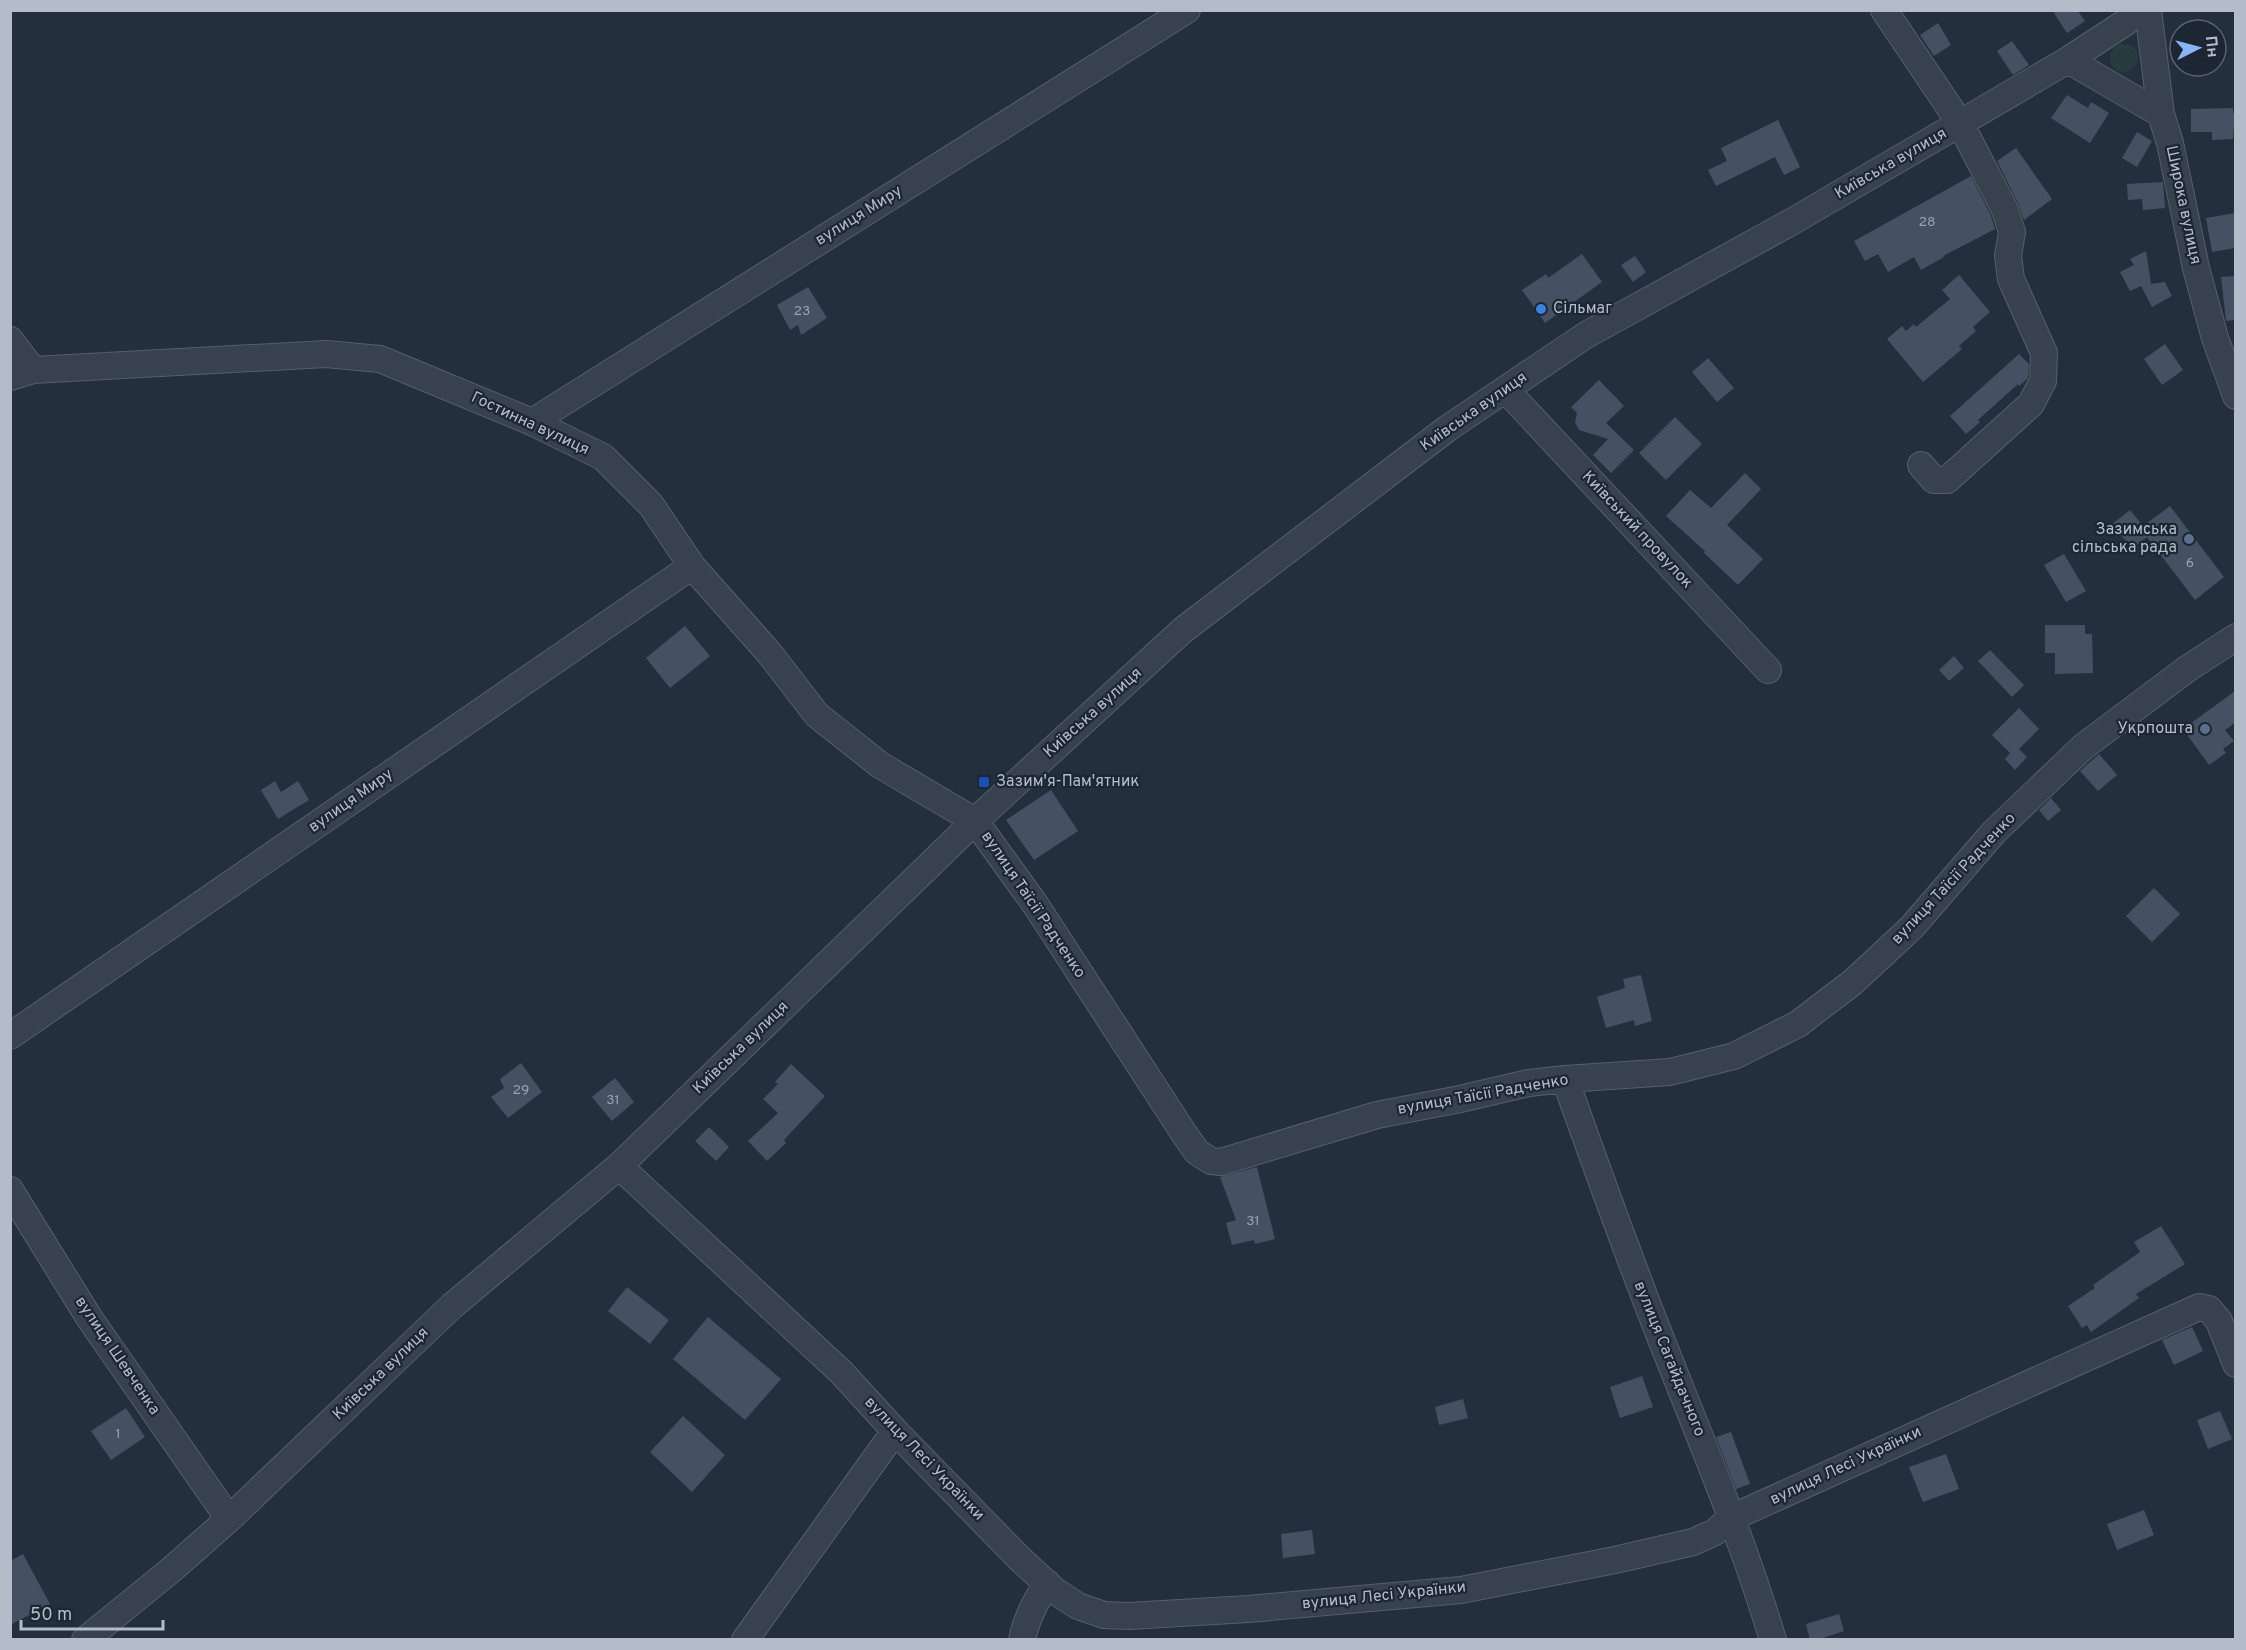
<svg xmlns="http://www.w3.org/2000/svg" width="2246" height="1650" font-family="Overpass,sans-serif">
<rect width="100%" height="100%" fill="#242f3e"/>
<!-- green -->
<path fill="#263c3f" d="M2110 58a14 14 0 1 1 28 0a14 14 0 1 1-28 0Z"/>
<!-- building -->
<path fill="#455162" d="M2052 10H2077L2085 21 2067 33Z
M1938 23 1951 45 1934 56 1920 35Z
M2012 41 2029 65 2013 75 1997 51Z
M2067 95 2088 108 2091 102 2109 113 2090 143 2051 118Z
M2233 108V113H2235L2233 139 2212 140V132H2191V109Z
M1778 120 1800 167 1784 175 1775 157 1716 186 1708 170 1727 161 1721 148Z
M2137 132 2152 141 2137 167 2122 158Z
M2016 148 2052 199 2024 220 2018 203 1997 161Z
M1971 176 1991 216 1995 229 1943 256 1944 257 1921 270 1914 257 1888 272 1878 254 1865 261 1854 241Z
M2163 182 2165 208 2143 210 2142 199 2128 200 2127 184Z
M2235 213V248L2212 252 2206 218Z
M2146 251 2151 284 2165 282 2172 296 2152 307 2141 286 2130 291 2120 272 2134 265 2130 259Z
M1582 254 1602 282 1545 323 1522 290 1546 274 1548 278Z
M1635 256 1646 272 1633 282 1621 265Z
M1959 275 1990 312 1973 327 1976 331 1959 346 1962 349 1923 382 1887 339 1902 326 1906 331 1914 324 1916 327 1950 299 1942 290Z
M2235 276V320L2226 321 2221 277Z
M808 287 827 318 801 335 798 325 790 330 777 305Z
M2165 344 2183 370 2162 385 2144 359Z
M2019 354 2029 364 2028 378 2019 386 2018 384 1978 420 1980 422 1966 434 1950 416Z
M1708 358 1734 388 1717 402 1692 372Z
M1599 380 1624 406 1606 423 1634 450 1611 473 1593 455 1608 439 1579 430 1575 422 1577 413 1571 407Z
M1675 417 1702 444 1666 480 1639 453Z
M1745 473 1761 489 1727 525 1763 559 1738 585 1704 553 1705 551 1666 516 1690 490 1711 508Z
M2170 506 2224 577 2195 600 2147 537 2133 548 2111 525 2130 510 2143 526Z
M2064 554 2086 591 2066 602 2044 565Z
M2045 625H2085V634H2092L2093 673 2055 674V653H2045Z
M685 626 710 656 670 688 646 658Z
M1990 650 2024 685 2012 697 1978 661Z
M1954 656 1964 668 1949 681 1939 670Z
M2235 691V723L2225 730 2234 741 2223 749 2226 753 2209 765 2183 729Z
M2019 708 2039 729 2019 749 2027 757 2015 770 2005 759 2010 753 1992 735Z
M2099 754 2117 775 2098 791 2080 771Z
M275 781 281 792 298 781 309 800 278 819 261 790Z
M1051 790 1078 831 1034 860 1006 820Z
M2051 798 2061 810 2048 821 2039 810Z
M2154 888 2180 914 2152 942 2126 916Z
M1641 975 1652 1021 1635 1026 1634 1020 1606 1028 1597 997 1625 988 1623 979Z
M521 1063 542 1092 508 1118 491 1097 504 1088 500 1079Z
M791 1064 825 1096 784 1140 786 1143 767 1161 748 1141 778 1113 763 1099 778 1084 775 1082Z
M615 1078 634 1102 612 1121 592 1097Z
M709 1127 729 1147 716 1161 695 1141Z
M1257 1167 1275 1239 1255 1244 1254 1240 1232 1245 1226 1223 1236 1220 1220 1177Z
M2161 1226 2185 1264 2136 1294 2139 1298 2091 1332 2087 1325 2082 1328 2068 1306 2095 1288 2093 1285 2140 1252 2134 1242Z
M627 1287 669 1320 650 1344 608 1311Z
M708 1317 781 1379 745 1420 673 1359Z
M2192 1327 2203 1351 2174 1365 2162 1340Z
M1642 1376 1653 1407 1620 1418 1610 1387Z
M1463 1399 1468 1418 1439 1425 1435 1407Z
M126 1408 145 1437 111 1460 91 1431Z
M2220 1411 2232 1439 2208 1449 2197 1420Z
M683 1416 725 1455 692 1492 650 1452Z
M1731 1432 1750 1484 1736 1489 1716 1437Z
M1946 1454 1959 1489 1923 1502 1909 1467Z
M2144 1510 2154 1535 2117 1550 2107 1524Z
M1312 1530 1315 1554 1283 1558 1281 1534Z
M23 1554 50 1604 10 1625V1561Z
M1839 1614 1844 1631 1817 1640H1810L1806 1624Z"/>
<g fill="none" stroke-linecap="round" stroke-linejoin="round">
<defs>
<path id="minor" d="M1884 10 1960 123 2005 210 2012 232 2008 256 2011 279 2044 353 2043 381 2031 404 1947 480H1934L1921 465
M2148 10 2161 114 2170 143 2196 268 2215 338 2236 396
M2068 60 2161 114
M10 340 33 370
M10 377 33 370 326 354 380 359 532 422 603 457 651 505 692 566 770 654 817 715 880 765 975 821 1035 904 1185 1135 1197 1152 1211 1161 1221 1162 1377 1115 1460 1099 1529 1083 1565 1079 1670 1072 1734 1056 1798 1024 1853 982 1912 927 1994 832 2083 747 2187 669 2236 637
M1506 390 1768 670
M532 422 1187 10
M10 1036 692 566
M1565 1079C1597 1169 1629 1259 1665 1349 1703 1445 1743 1540 1773 1640
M619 1166 841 1372 895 1431 1019 1558 1055 1591 1078 1606 1104 1615 1129 1616 1248 1609 1461 1590 1615 1560 1693 1542 1715 1532 1731 1518 2199 1307 2209 1309 2219 1321 2236 1364
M10 1190 90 1319 229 1519
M85 1640 171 1570 229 1519 452 1306 619 1166 975 821 1183 630 1448 428 1586 335 1793 221 2068 60 2126 22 2137 10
M745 1640 895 1431
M1022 1640C1026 1619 1036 1601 1047 1583"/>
</defs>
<!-- minor casing -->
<use href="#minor" stroke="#565f6c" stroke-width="28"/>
<!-- minor -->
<use href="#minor" stroke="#38414e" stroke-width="26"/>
</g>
<!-- markers -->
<circle fill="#3f7fe0" stroke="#1d2633" stroke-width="2" cx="1541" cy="309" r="6"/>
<g fill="#5c6f8a" stroke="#1d2633" stroke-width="2">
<circle cx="2189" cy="539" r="6"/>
<circle cx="2205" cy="729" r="6"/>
</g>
<rect fill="#1a4fb4" stroke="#1d2633" stroke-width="2" x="978" y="776" width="12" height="12" rx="3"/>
<g text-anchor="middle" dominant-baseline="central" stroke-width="4.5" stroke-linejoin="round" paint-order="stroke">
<!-- number labels -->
<g font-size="14" fill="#98a1af">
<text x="1927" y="222">28</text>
<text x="802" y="311">23</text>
<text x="2190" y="563">6</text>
<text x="521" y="1090">29</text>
<text x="613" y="1100">31</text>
<text x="1253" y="1221">31</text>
<text x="118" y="1434">1</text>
</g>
<!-- street labels -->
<g font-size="16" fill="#b4bcc9" stroke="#1d2633">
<text transform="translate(1891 164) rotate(-30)">Київська вулиця</text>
<text transform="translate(2183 205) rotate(78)">Широка вулиця</text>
<text transform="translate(859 216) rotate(-32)">вулиця Миру</text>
<text transform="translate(1474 412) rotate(-35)">Київська вулиця</text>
<text transform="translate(530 424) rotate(25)">Гостинна вулиця</text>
<text transform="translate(1637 530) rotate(47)">Київський провулок</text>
<text transform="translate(1093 713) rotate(-42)">Київська вулиця</text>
<text transform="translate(351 801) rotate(-35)">вулиця Миру</text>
<text transform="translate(1954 879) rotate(-47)">вулиця Таїсії Радченко</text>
<text transform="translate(1033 905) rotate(56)">вулиця Таїсії Радченко</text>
<text transform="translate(741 1048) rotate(-44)">Київська вулиця</text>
<text transform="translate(1483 1095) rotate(-10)">вулиця Таїсії Радченко</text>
<text transform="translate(117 1356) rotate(56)">вулиця Шевченка</text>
<text transform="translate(1669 1359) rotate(68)">вулиця Сагайдачного</text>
<text transform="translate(381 1374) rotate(-44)">Київська вулиця</text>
<text transform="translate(924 1459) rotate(46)">вулиця Лесі Українки</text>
<text transform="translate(1846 1466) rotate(-25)">вулиця Лесі Українки</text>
<text transform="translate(1384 1596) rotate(-6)">вулиця Лесі Українки</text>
</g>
<!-- poi labels -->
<g font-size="16" fill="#b4bcc9" stroke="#1d2633" text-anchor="start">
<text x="1553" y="309">Сільмаг</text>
<text x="2177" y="530" text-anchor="end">Зазимська<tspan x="2177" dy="18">сільська рада</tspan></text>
<text x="2193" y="729" text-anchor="end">Укрпошта</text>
<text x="996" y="782">Зазим'я-Пам'ятник</text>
</g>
</g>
<!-- border -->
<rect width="2246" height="1650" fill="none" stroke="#b4bcc9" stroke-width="24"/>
<!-- north arrow -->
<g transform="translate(2198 48) rotate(84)"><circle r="28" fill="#1d2633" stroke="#59626f" stroke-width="1.5"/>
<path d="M0-4.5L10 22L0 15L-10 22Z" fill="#8ab4f8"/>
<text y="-9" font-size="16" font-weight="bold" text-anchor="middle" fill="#b4bcc9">Пн</text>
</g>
<!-- scale -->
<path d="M21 1620v9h142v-9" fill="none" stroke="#b4bcc9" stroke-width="3"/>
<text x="30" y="1620" font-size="18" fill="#b4bcc9" stroke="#1d2633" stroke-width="4.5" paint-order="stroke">50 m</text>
</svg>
